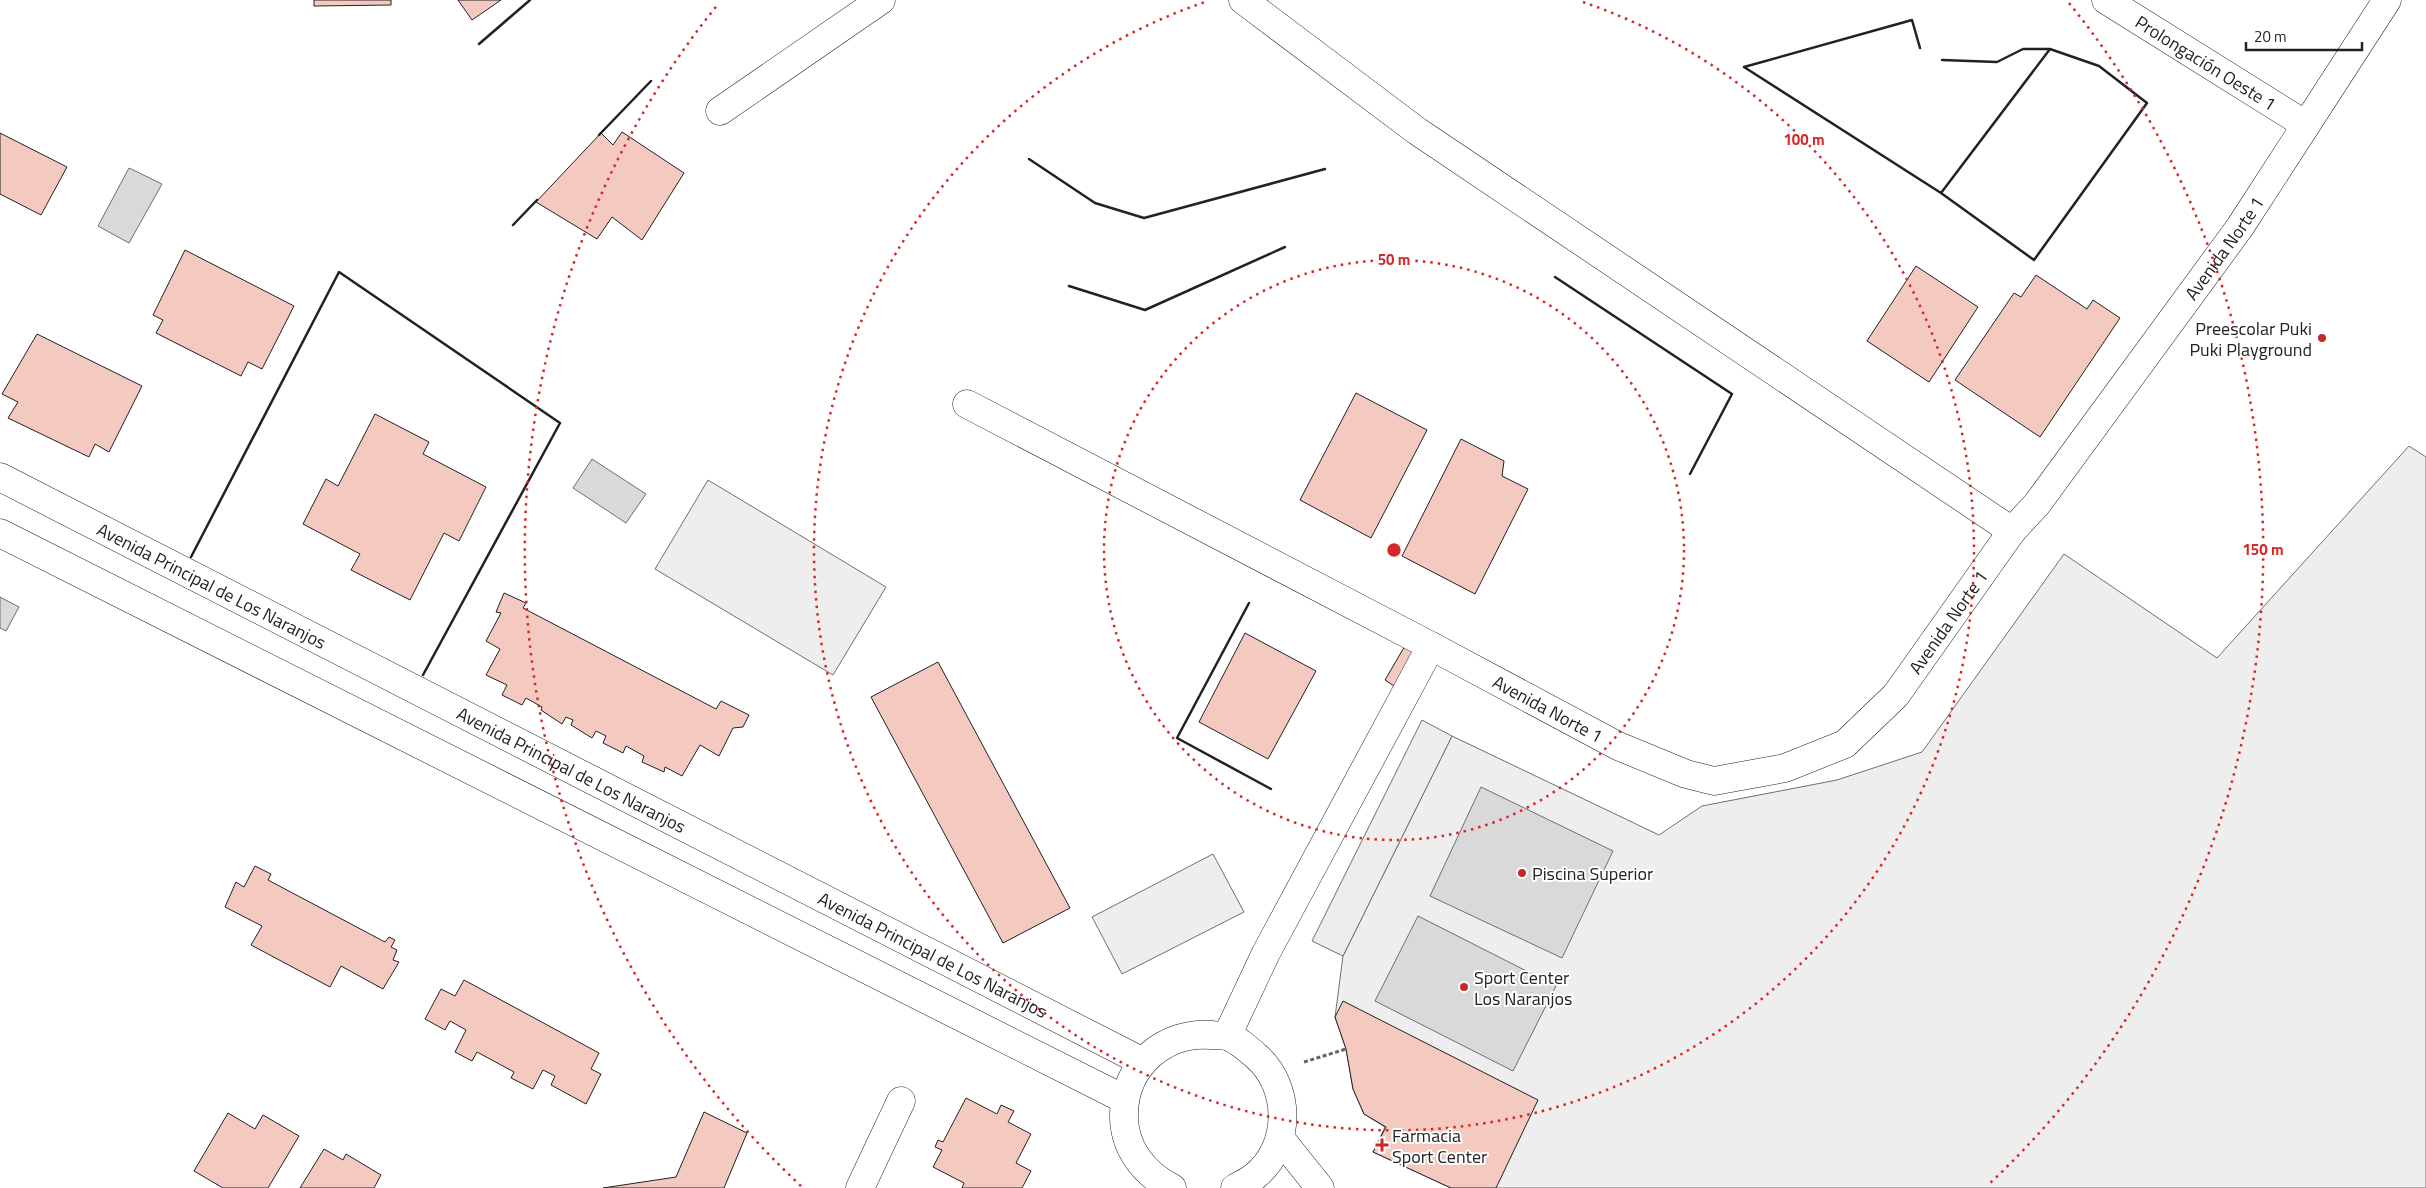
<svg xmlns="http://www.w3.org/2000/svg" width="2426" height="1188" font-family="'Titillium Web',sans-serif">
<rect width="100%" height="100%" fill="#fff"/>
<!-- green -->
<path fill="#eee" stroke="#6f6f6f" d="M2409 446 2426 457V1188H1451L1373 1152 1385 1127 1364 1114 1353 1089 1346 1049 1335 1017 1343 956 1452 736 1659 835 1702 806 1837 780 1922 752 2064 554 2217 658Z
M708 480 886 587 833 675 655 569Z
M1213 854 1244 912 1122 974 1092 917Z"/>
<!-- parking -->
<path fill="#ededed" stroke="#6f6f6f" d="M1422 720 1452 736 1343 956 1312 941Z"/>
<!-- water -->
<path fill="#d9d9d9" stroke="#6f6f6f" d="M129 168 162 184 129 243 98 226Z
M592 459 646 494 626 523 573 488Z
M0 597 19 607 6 631 0 628Z
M1481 787 1613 851 1562 958 1430 896Z
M1418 916 1556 986 1513 1071 1375 1001Z"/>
<!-- building -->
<path fill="#f3c9c0" stroke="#222" d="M314 0H391V5L314 6Z
M458 0H501L472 20Z
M622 132 684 173 642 240 612 217 597 239 536 202 601 133 613 145Z
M0 133 67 167 41 215 0 194Z
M185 250 294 306 262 369 248 362 241 376 156 333 163 320 153 315Z
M1916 266 1978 307 1929 382 1867 341Z
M2036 275 2087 309 2093 300 2120 318 2040 437 1955 380 2014 293 2021 297Z
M37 334 142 386 109 452 95 444 89 457 8 418 18 402 2 394Z
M1356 393 1427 430 1371 538 1300 500Z
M375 414 429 442 423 454 486 487 459 541 444 533 410 600 351 570 360 554 303 524 326 479 338 486Z
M1461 439 1504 461 1502 476 1528 489 1475 594 1402 556Z
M504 593 526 603 523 608 716 709 721 701 749 715 743 727 733 728 719 756 700 745 682 776 665 767 664 772 642 762 644 756 626 746 623 753 603 743 606 736 596 731 592 738 571 725 573 720 566 717 562 724 541 710 542 707 526 698 522 705 502 695 507 685 486 675 500 649 486 641 501 613 496 612Z
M1245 633 1316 671 1268 759 1199 722Z
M1406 644 1422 653 1400 690 1385 680Z
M938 662 1070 908 1003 943 871 697Z
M255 866 271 874 268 880 385 942 389 937 395 940 391 947 397 950 393 960 399 962 383 989 341 966 330 987 251 945 262 926 225 907 236 882 244 887Z
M464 980 599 1053 591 1069 601 1074 586 1104 551 1085 555 1076 543 1070 533 1089 511 1078 514 1072 477 1052 472 1061 455 1052 466 1030 450 1021 445 1030 425 1019 441 989 455 996Z
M1343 1001 1538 1100 1496 1188H1451L1373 1152 1386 1127 1364 1114 1353 1089 1346 1049 1335 1017Z
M966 1098 997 1114 1001 1105 1014 1111 1008 1122 1031 1134 1016 1163 1031 1171 1022 1188H962L964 1183 933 1167 942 1150 935 1147 938 1140 943 1142Z
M704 1112 747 1133 724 1188H603L676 1177Z
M228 1113 255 1129 263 1115 299 1136 268 1188H223L194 1171Z
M324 1149 343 1160 346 1154 381 1175 374 1188H300Z"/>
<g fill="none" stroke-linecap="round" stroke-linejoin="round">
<defs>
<g id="minor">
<path d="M1243 0 1417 131 2012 531"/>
<path id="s1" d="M2106 0 2306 125"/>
<path d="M720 111 881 0"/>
<path id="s2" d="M967 404 1431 646 1618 746 1686 774 1714 781 1785 768 1845 744 1896 695 2012 531 2037 504 2240 227 2387 0"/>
<path id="s3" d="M0 477 1143 1062"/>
<path d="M0 533 1124 1099"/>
<path d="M1227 1036 1266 953 1431 646"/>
<path d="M860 1188 901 1101"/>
</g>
<path id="major" d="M1280 1138 1320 1188
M1172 1188C1143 1173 1123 1147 1124 1113 1125 1065 1165 1031 1212 1035 1217 1036 1223 1035 1227 1036 1237 1039 1248 1049 1256 1056 1291 1086 1292 1146 1255 1176 1249 1181 1242 1184 1235 1188"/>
</defs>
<!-- minor casing -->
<use href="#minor" stroke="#222" stroke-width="29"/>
<!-- major casing -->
<use href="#major" stroke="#222" stroke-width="29"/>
<!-- path -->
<path stroke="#646464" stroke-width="3" stroke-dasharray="4 2.5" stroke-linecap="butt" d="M1304 1062 1346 1049"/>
<!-- minor -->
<use href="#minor" stroke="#fff" stroke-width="28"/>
<!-- major -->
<use href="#major" stroke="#fff" stroke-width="28"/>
<!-- wall -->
<path stroke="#222" stroke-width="2.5" d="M479 44 530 0
M1920 48 1912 20 1744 67 1941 193 2050 49
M599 135 651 81
M1029 159 1095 203 1144 218 1325 169
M1941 193 2034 260 2147 103 2099 66 2050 49H2023L1997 62 1942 60
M513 225 537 200
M1555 277 1732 394 1690 474
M1069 286 1145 310 1285 247
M191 557 339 272 560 423 423 675
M1249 603 1177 738 1271 789"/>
</g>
<!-- distance rings -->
<g fill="none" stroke="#d62828" stroke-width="2.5" stroke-dasharray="2.5 5">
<circle cx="1394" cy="550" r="290"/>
<path d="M1583 2A580 580 0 1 1 1205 2"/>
<path d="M801 1186A869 869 0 0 1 719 3M2069 3A869 869 0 0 1 1987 1186"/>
</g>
<!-- markers -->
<g fill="#c62828" stroke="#fff" stroke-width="2">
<circle cx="2322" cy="338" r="5"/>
<circle cx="1522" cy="873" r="5"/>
<circle cx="1464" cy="987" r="5"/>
<path d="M1379.5 1137.5h5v5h5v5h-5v5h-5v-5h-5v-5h5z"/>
</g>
<g text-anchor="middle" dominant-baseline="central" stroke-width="4" stroke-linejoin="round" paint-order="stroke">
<!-- street labels -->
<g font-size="18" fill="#222" stroke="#fff">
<text stroke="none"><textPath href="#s1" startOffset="118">Prolongación Oeste 1</textPath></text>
<text stroke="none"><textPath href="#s2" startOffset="1600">Avenida Norte 1</textPath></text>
<text stroke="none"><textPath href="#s3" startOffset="238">Avenida Principal de Los Naranjos</textPath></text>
<text stroke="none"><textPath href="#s2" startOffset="1135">Avenida Norte 1</textPath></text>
<text stroke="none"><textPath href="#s2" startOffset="656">Avenida Norte 1</textPath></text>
<text stroke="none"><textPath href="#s3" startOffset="642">Avenida Principal de Los Naranjos</textPath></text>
<text stroke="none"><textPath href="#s3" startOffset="1048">Avenida Principal de Los Naranjos</textPath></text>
</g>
<!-- poi labels -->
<g font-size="18" fill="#222" stroke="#fff" text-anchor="start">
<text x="2312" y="328" text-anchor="end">Preescolar Puki<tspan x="2312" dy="21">Puki Playground</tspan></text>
<text x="1532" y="873">Piscina Superior</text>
<text x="1474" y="977">Sport Center<tspan x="1474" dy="21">Los Naranjos</tspan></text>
<text x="1392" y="1135">Farmacia<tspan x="1392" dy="21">Sport Center</tspan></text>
</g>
</g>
<circle cx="1394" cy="550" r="8" fill="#d62828" stroke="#fff" stroke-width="2.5"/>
<g font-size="15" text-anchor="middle" font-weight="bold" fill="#d62828" stroke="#fff" stroke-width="4" stroke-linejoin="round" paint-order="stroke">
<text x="1804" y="145">100 m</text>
<text x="1394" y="265">50 m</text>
<text x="2263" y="555">150 m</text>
</g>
<!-- scale -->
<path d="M2246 42v8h116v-8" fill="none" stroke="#222222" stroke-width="2.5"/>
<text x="2254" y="42" font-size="15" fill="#222222" stroke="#ffffff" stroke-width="4" paint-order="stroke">20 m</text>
</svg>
